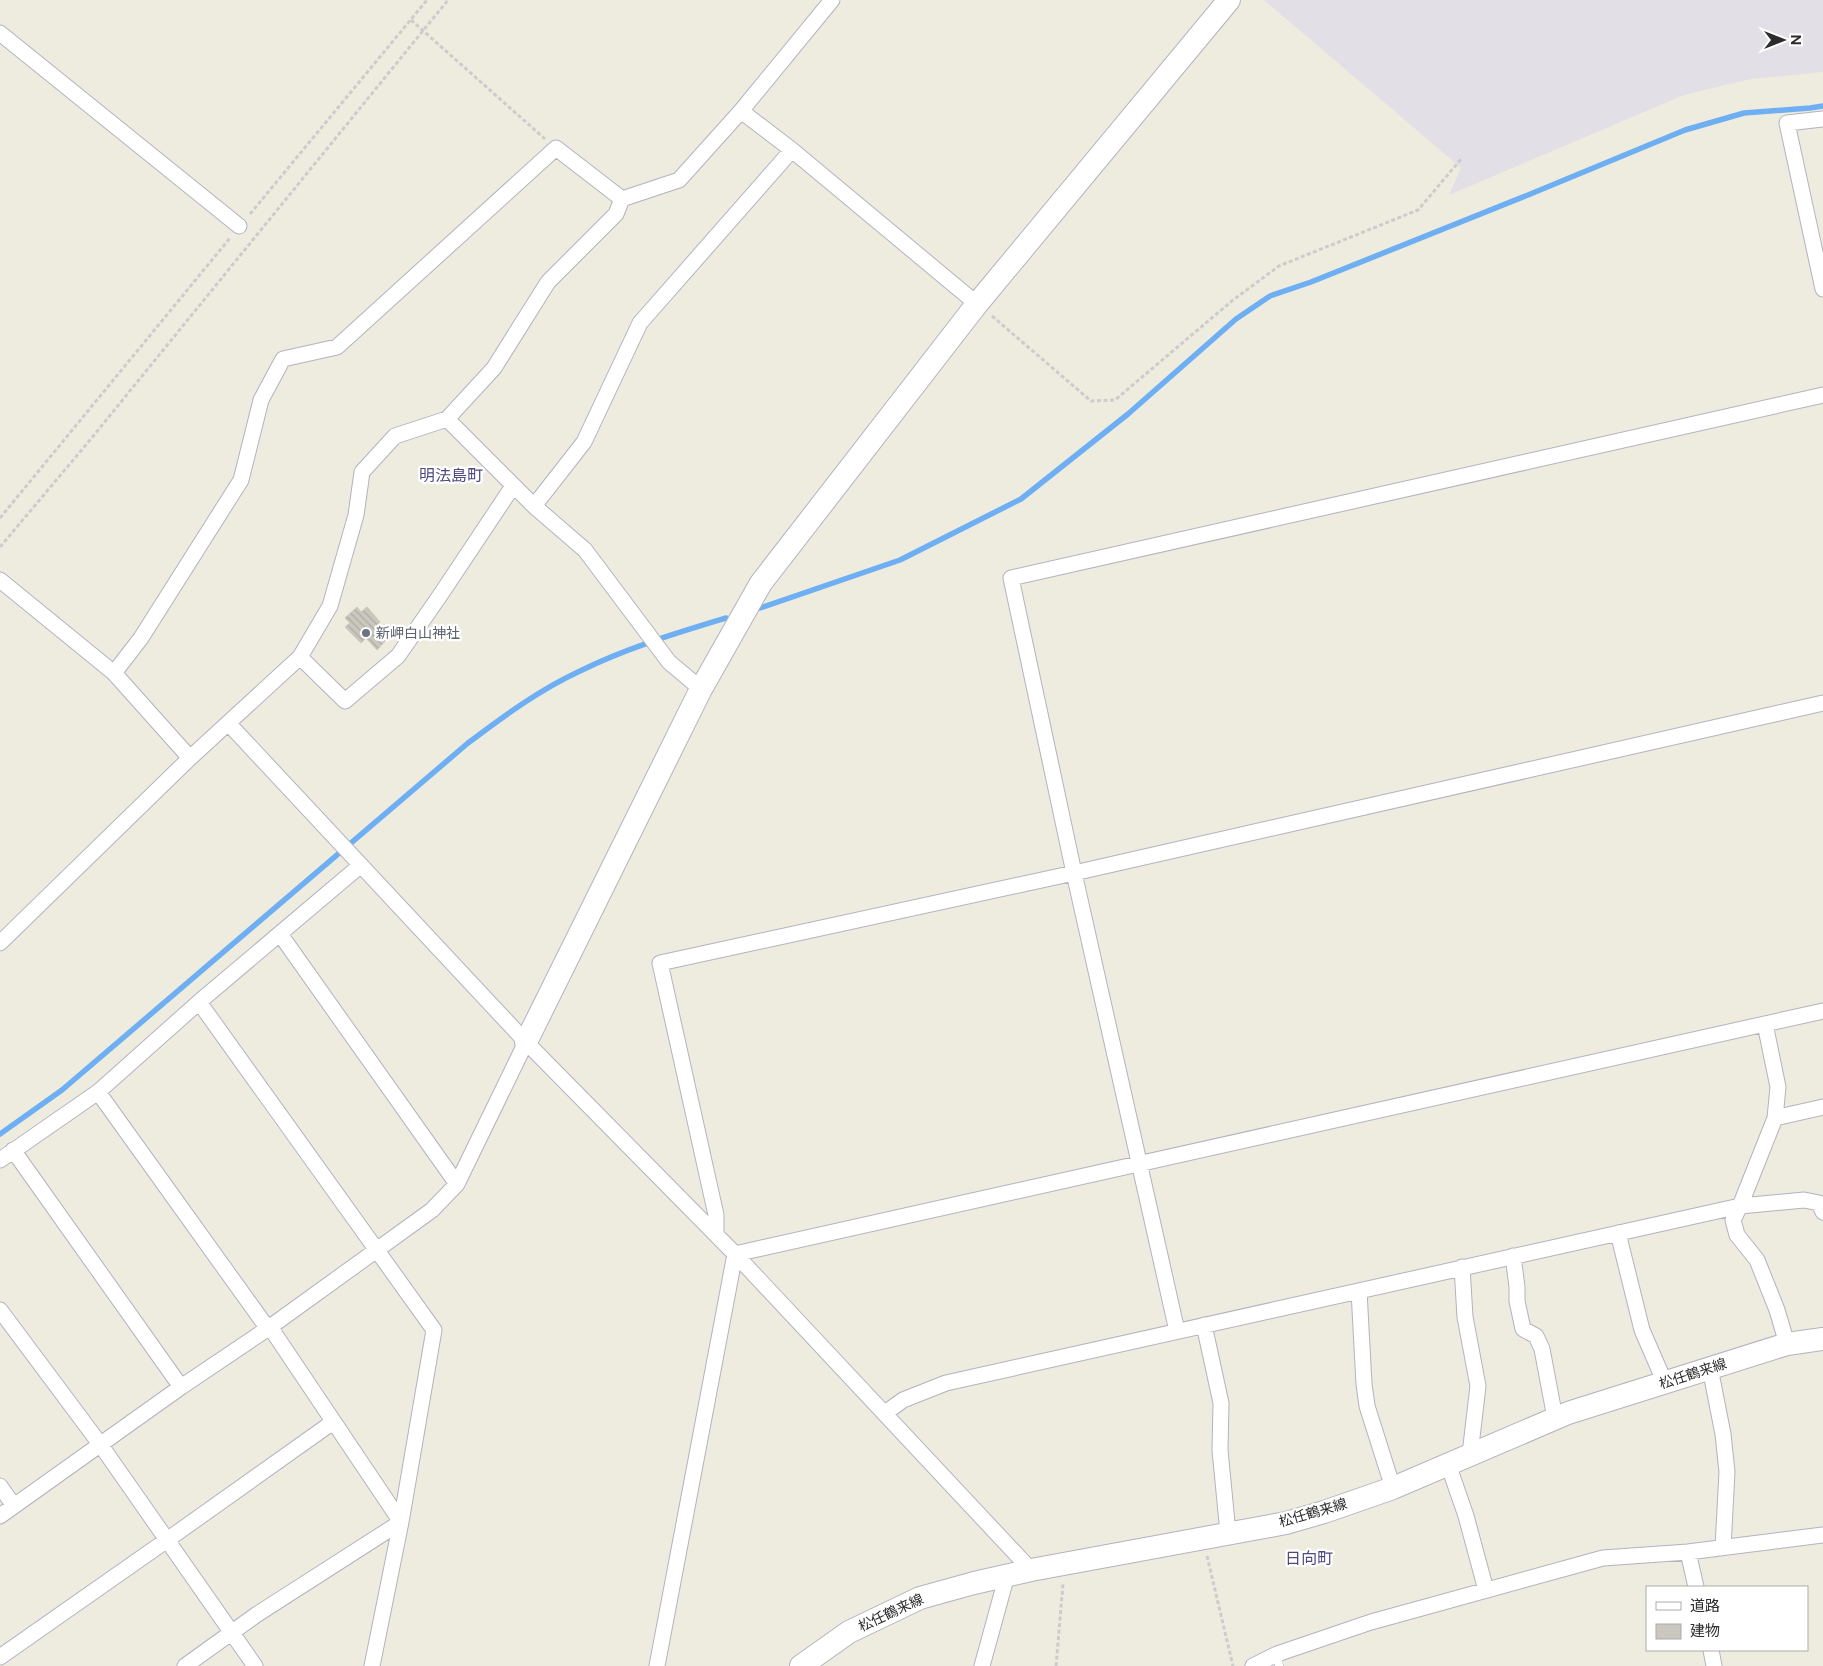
<svg xmlns="http://www.w3.org/2000/svg" width="1823" height="1666" font-family="Figtree,'Noto Sans JP',sans-serif">
<defs>
<pattern id="building-back-hatch" width="6" height="6" patternUnits="userSpaceOnUse" patternTransform="scale(1.25)"><rect width="6" height="6" fill="#cac8be"/><path d="M-1 5l2 2M0 0l6 6M5-1l2 2" fill="none" stroke="#aeaca3"/></pattern>
</defs>
<rect width="100%" height="100%" fill="#eeecdf"/>
<!-- industrial -->
<path fill="#e3dfe7" d="M1264 0H1823V72L1751 79 1684 95 1449 195 1461 168Z"/>
<g fill="none" stroke-linecap="round" stroke-linejoin="round">
<!-- stream -->
<path stroke="#6eaff4" stroke-width="5.5" d="M760 608 900 560 1021 499 1128 414 1236 319 1270 296 1311 282 1528 195 1685 130 1744 113 1810 108 1823 106
M0 1134 62 1090 468 743C504 716 539 690 580 671 626 648 677 633 726 618"/>
</g>
<!-- building -->
<path fill="url(#building-back-hatch)" stroke="#cac8b8" d="M357 607 361 612 367 607 380 622 375 628 386 640 377 650 366 638 361 643 345 627 350 623 345 618Z"/>
<g fill="none" stroke-linecap="round" stroke-linejoin="round">
<defs>
<path id="lane" d="M1277 1654 1279 1666"/>
<path id="street" d="M0 33 239 226
M741 111 792 150 977 304
M1823 119 1787 123 1823 289
M622 199 679 180 741 111 832 0
M447 419 534 506 584 442 640 323 792 150
M534 506 585 550 669 662 701 689
M0 580 114 673 190 758
M300 657 345 701 398 656 441 594 513 486
M114 673 141 638 241 480 261 400 283 359 337 347 556 148 622 199
M228 723 526 1042 735 1254 1031 1570
M280 934 457 1184
M0 943 190 758 300 657 330 606 356 515 362 472 395 436 447 419 494 368 548 282 616 214 622 199
M199 1002 434 1330 401 1522 372 1666
M1765 1024 1778 1087 1775 1118
M98 1092 263 1322 270 1327 401 1522 256 1615 185 1666
M13 1150 181 1387
M0 1160 98 1092 199 1002 361 865
M1618 1233 1642 1330 1665 1383
M716 1234V1215L660 963 1074 873 1823 703
M735 1254 1823 1011
M1513 1256 1517 1287V1301L1523 1329 1536 1336 1542 1349 1555 1418
M1462 1267 1465 1317 1478 1386 1470 1454
M1359 1291 1364 1384 1367 1406 1393 1488
M0 1310 100 1444 255 1666
M1204 1325 1221 1403 1220 1450 1228 1533
M1177 1331 1074 873 1011 578 1823 395
M1787 1344 1777 1310 1757 1260 1737 1235 1733 1220 1740 1206 1804 1200 1819 1203 1823 1212
M1710 1368 1723 1434 1727 1472 1723 1547
M885 1413 903 1400 946 1383 1740 1206 1775 1118 1823 1107
M1448 1464 1466 1516 1486 1590
M0 1486 14 1506
M0 1516 181 1387 270 1327 432 1210 457 1184 526 1042
M1688 1552 1696 1587
M1711 1650 1714 1666
M0 1657 167 1540 333 1422
M657 1666 735 1254
M982 1666 1007 1575
M1253 1666 1277 1654 1371 1622 1603 1558 1688 1552 1823 1535"/>
<path id="secondary" d="M526 1042 701 689 761 583 977 304 1229 0
M801 1666 849 1632 920 1598 974 1583 1031 1570 1286 1523 1324 1512 1393 1488 1568 1413 1787 1344 1823 1339"/>
</defs>
<!-- lane casing -->
<use href="#lane" stroke="#b3b2c0" stroke-width="9"/>
<!-- street casing -->
<use href="#street" stroke="#b3b2c0" stroke-width="17"/>
<!-- secondary casing -->
<use href="#secondary" stroke="#b3b2c0" stroke-width="24"/>
<!-- path -->
<path stroke="#ccc" stroke-width="3" stroke-dasharray="4 2.5" stroke-linecap="butt" d="M411 20 545 139
M250 214 427 0
M992 316 1091 401 1115 400 1233 300 1279 266 1418 210 1462 158
M0 518 230 238
M0 547 90 440 448 0
M1207 1556 1233 1666
M1056 1666 1063 1584"/>
<!-- lane -->
<use href="#lane" stroke="#fff" stroke-width="8"/>
<!-- street -->
<use href="#street" stroke="#fff" stroke-width="15"/>
<!-- secondary -->
<use href="#secondary" stroke="#fff" stroke-width="22"/>
</g>
<!-- markers -->
<circle fill="#6b7280" stroke="#fff" stroke-width="2" cx="366" cy="633" r="5"/>
<g text-anchor="middle" dominant-baseline="central" stroke-width="4.5" stroke-linejoin="round" paint-order="stroke">
<!-- worship labels -->
<g font-size="14" fill="#5b616d" stroke="#fff" text-anchor="start">
<text x="376" y="633">新岬白山神社</text>
</g>
<!-- street labels -->
<g font-size="14" fill="#2c2c2c" stroke="#fff">
<text transform="translate(1693 1374) rotate(-18)">松任鶴来線</text>
<text transform="translate(1313 1513) rotate(-16)">松任鶴来線</text>
<text transform="translate(891 1613) rotate(-25)">松任鶴来線</text>
</g>
<!-- quarter labels -->
<g font-size="16" fill="#4e4a80" stroke="#fff">
<text x="451" y="475">明法島町</text>
<text x="1309" y="1558">日向町</text>
</g>
</g>
<!-- legend -->
<rect x="1646" y="1586" width="162" height="65" fill="#ffffff" stroke="#ababab"/>
<rect x="1656" y="1602" width="25" height="8" fill="#ffffff" stroke="#ababab"/>
<text x="1690" y="1611" font-size="15" fill="#2c2c2c">道路</text>
<rect x="1656" y="1624" width="25" height="15" fill="#cac8be" stroke="#ababab"/>
<text x="1690" y="1636" font-size="15" fill="#2c2c2c">建物</text>
<!-- north arrow -->
<g transform="translate(1783 40) rotate(90)" stroke="#ffffff" stroke-width="4" paint-order="stroke">
<path d="M0-4L9 19L0 12L-9 19Z" fill="#2c2c2c"/>
<text y="-8" font-size="14" font-weight="bold" text-anchor="middle" fill="#2c2c2c">N</text>
</g>
</svg>
